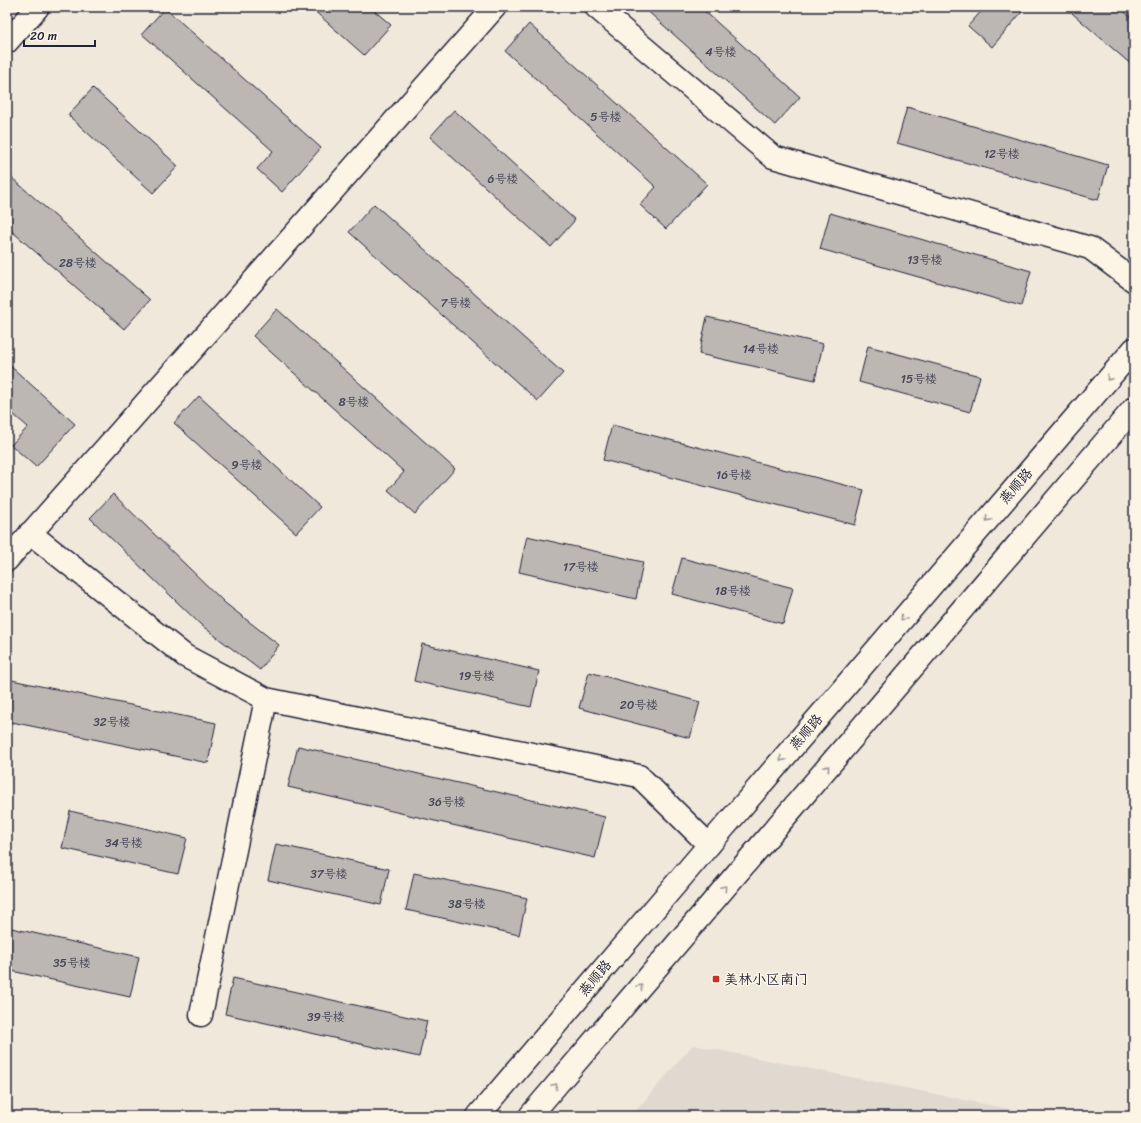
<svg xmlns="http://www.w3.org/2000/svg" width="1141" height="1123" font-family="Sriracha,'LXGW WenKai TC',sans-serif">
<rect width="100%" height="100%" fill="#efe8db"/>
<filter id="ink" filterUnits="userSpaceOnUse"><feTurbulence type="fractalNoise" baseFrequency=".025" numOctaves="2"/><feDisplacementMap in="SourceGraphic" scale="8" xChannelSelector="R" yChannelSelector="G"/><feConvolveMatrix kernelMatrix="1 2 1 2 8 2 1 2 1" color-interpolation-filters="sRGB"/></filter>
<g filter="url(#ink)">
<!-- built -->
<path fill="#e0d9cf" d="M693 1045 1044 1116H631Z"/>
<!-- building -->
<path fill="#bcb7b3" stroke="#22223b" d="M310 7H370L391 25 364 55Z
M643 7H700L800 97 775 125Z
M985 7H1026L992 47 968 26Z
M1065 7H1119L1134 20V67Z
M165 8 321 148 282 192 257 169 273 151 142 34Z
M529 24 707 184 666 229 640 205 656 187 505 51Z
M93 88 178 166 153 193 68 115Z
M907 107 1108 165 1098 200 897 143Z
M454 110 575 220 551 247 430 137Z
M12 178 150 300 124 329 7 227V184Z
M374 204 563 373 538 401 349 232Z
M830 213 1031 271 1021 306 820 249Z
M277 309 455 469 415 514 388 490 404 472 253 336Z
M707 317 823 344 815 380 699 354Z
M868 346 980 376 970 412 859 382Z
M7 363 75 424 36 467 11 445 28 427 7 409Z
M199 396 320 507 296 533 174 423Z
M612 425 864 490 855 525 603 460Z
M113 494 225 603 279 645 260 670 201 625 90 518Z
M527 536 643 562 636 599 519 572Z
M682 558 793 588 783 624 672 594Z
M422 644 539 671 531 707 414 681Z
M589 672 700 702 690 738 579 708Z
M7 679 216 723 208 763 7 721Z
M298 746 605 817 595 858 288 787Z
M70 811 187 838 178 874 62 848Z
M276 844 389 869 381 905 268 880Z
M414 873 527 898 519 935 406 910Z
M7 927 139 957 130 997 7 970Z
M233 978 427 1021 419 1057 225 1014Z"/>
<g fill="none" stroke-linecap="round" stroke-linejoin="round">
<defs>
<path id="minor" d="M596 7 773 157 1090 248 1134 281
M7 42 38 7
M30 533 185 656 266 699 639 776 709 845
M7 560 495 7
M201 1015 266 699"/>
<path id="major" d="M478 1116 709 845 1134 349
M530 1116 1134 408"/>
</defs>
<!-- minor casing -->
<use href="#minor" stroke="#22223b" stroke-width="25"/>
<!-- major casing -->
<use href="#major" stroke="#22223b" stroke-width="25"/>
<!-- minor -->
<use href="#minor" stroke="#fcf5e5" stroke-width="22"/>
<!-- major -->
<use href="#major" stroke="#fcf5e5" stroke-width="22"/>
</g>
<!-- one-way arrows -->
<defs><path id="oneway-chevron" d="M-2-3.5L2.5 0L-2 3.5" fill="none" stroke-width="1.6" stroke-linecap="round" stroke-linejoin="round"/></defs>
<g stroke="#9a9698">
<use href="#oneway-chevron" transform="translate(1109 378) rotate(131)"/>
<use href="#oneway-chevron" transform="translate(988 519) rotate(131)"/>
<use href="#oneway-chevron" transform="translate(903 618) rotate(131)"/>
<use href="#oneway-chevron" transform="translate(782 759) rotate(131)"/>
<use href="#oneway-chevron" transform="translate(827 768) rotate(-49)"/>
<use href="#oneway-chevron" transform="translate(724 888) rotate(-50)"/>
<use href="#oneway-chevron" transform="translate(640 987) rotate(-50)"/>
<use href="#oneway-chevron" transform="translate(555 1086) rotate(-50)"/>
</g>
</g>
<!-- markers -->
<rect fill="#c8321e" stroke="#fcf5e5" stroke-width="1.5" x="712" y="975" width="8" height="8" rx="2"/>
<g text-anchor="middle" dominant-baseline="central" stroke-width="3" stroke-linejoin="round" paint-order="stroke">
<!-- number labels -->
<g font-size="12" fill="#484759">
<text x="721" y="52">4号楼</text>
<text x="606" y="117">5号楼</text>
<text x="1002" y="154">12号楼</text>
<text x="503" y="179">6号楼</text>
<text x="925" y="260">13号楼</text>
<text x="78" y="263">28号楼</text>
<text x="456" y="303">7号楼</text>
<text x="761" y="349">14号楼</text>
<text x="919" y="379">15号楼</text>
<text x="354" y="402">8号楼</text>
<text x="247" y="465">9号楼</text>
<text x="734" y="475">16号楼</text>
<text x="581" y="567">17号楼</text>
<text x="733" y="591">18号楼</text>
<text x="477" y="676">19号楼</text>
<text x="639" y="705">20号楼</text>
<text x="112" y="722">32号楼</text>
<text x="447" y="802">36号楼</text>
<text x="124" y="843">34号楼</text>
<text x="329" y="874">37号楼</text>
<text x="467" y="904">38号楼</text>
<text x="72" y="963">35号楼</text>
<text x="326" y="1017">39号楼</text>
</g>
<!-- street labels -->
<g font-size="14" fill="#22223b" stroke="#fcf5e5">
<text transform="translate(1016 486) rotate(-49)">燕顺路</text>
<text transform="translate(806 732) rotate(-49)">燕顺路</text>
<text transform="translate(595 978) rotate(-50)">燕顺路</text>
</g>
<!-- poi labels -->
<g font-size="14" fill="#22223b" stroke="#fcf5e5" text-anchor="start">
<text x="724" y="979">美林小区南门</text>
</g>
</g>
<!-- margin -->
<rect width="1141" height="1123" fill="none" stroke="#fcf5e5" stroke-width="24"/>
<rect x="12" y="12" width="1117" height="1099" fill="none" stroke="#22223b" stroke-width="1.5" filter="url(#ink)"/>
<!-- scale -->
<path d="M24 40v6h71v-6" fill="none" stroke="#22223b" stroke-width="2"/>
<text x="30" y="40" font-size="12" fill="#22223b" stroke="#fcf5e5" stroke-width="3" paint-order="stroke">20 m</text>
</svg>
